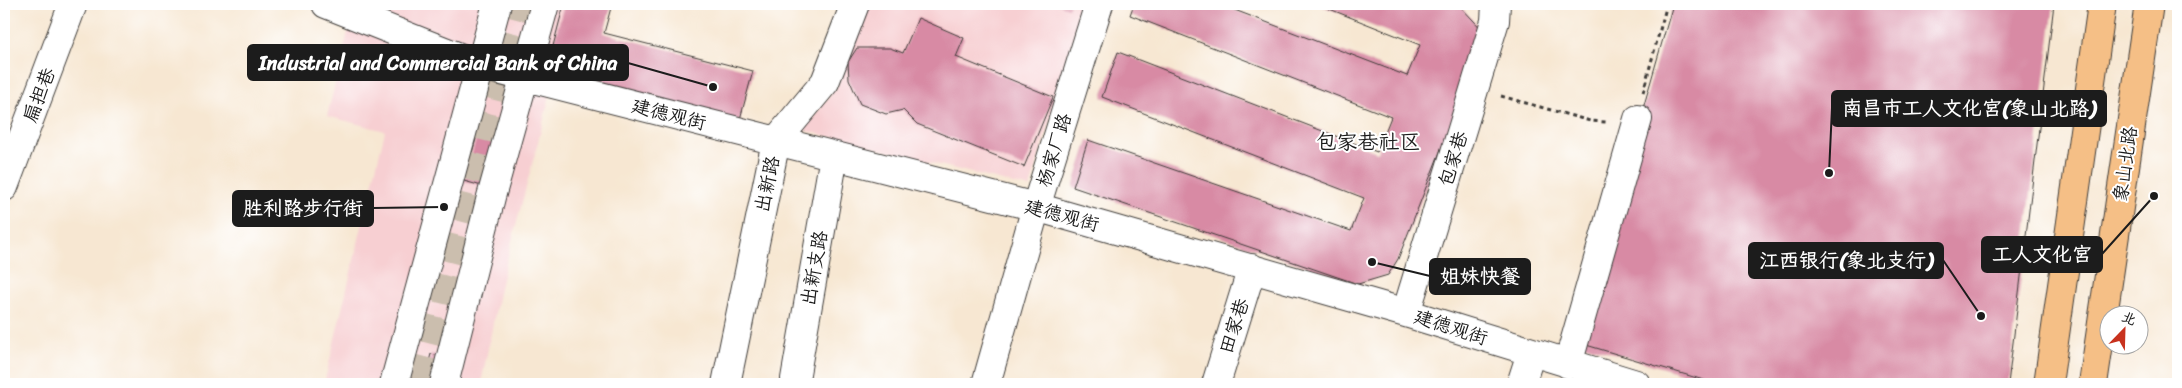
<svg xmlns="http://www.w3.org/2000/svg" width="2182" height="388" font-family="Sriracha,'LXGW WenKai TC',sans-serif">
<rect width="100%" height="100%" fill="#fff"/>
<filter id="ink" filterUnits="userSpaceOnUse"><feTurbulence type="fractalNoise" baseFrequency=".02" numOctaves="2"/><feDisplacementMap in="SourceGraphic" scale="10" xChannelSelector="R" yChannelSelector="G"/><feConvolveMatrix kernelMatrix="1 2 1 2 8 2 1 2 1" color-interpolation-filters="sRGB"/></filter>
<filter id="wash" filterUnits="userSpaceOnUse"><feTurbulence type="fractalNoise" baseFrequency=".0096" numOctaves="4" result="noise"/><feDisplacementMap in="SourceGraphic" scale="20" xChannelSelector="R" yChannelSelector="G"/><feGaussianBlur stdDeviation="1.12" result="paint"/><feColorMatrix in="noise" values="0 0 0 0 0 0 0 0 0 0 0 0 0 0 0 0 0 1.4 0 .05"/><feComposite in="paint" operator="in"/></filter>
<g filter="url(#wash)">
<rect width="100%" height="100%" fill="#f7e7d2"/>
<!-- built -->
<path fill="#f7cfd2" d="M355 4H574L501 283 481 384H324L385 131 327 116Z
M869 4H1084L1030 188 803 130 836 88Z"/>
<g id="blocks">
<!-- building -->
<path fill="#d88aa4" d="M564 4H612L604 33 753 71 739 123 591 85 597 61 552 50Z
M801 4H822L821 9Z
M1058 4H1070L1068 8Z
M1134 4H1219L1407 76 1420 45 1317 4H1455L1460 6 1486 34 1398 259 1388 275 1358 284 1073 187 1088 140 1351 231 1364 198 1102 97 1118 52 1377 152 1391 117 1130 15Z
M1673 4H2054L2008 384H1717L1576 342Z
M918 18 964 38 956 57 1053 97 1024 167 917 124 903 110 886 114 860 104 849 79 848 62 857 48H890L903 53Z
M482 118 507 125 489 188 464 181Z
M431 354 444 357 437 384H423Z"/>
</g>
</g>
<g filter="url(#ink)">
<use href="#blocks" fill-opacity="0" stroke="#3d3a37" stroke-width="1"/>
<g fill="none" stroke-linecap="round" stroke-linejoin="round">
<!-- minor-tunnel -->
<path stroke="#cbbeae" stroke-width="28" stroke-dasharray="28 14" stroke-linecap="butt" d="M418 384 516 4"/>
<defs>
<path id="minor" d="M326 4 482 66 1036 207 1406 313 1636 384
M4 187 73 4
M1406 313 1495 21 1496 4
M1568 364 1638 119
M795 379 834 156
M394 384 497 4
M444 384 491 197 545 4
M726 384 776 141 825 82 855 4
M986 384 1036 207 1099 4
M1216 384 1252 268
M1521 384 1531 353"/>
<path id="major" d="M2048 384 2102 4
M2093 384 2149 4"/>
</defs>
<!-- minor casing -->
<use href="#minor" stroke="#3d3a37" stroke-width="30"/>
<!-- major casing -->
<use href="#major" stroke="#3d3a37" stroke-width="30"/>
<!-- path -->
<path stroke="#3d3a37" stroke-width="3" stroke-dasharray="4 4" stroke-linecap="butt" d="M1643 92 1667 4
M1501 96 1590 121 1607 122"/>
<!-- minor -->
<use href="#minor" stroke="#fff" stroke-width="28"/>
<!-- major -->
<use href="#major" stroke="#f5bf86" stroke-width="28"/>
</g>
</g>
<g text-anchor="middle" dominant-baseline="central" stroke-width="4" stroke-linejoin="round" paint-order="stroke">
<!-- street labels -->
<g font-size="19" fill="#1c1c1c" stroke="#fff">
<text transform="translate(39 95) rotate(-69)">扁担巷</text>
<text transform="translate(669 114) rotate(14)">建德观街</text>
<text transform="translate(1054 150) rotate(-73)">杨家厂路</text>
<text transform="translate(1453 159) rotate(-73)">包家巷</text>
<text transform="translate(2125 164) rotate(-82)">象山北路</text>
<text transform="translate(767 184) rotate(-78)">出新路</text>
<text transform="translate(1062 215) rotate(15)">建德观街</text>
<text transform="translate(814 268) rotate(-80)">出新支路</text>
<text transform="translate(1234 326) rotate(-72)">田家巷</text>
<text transform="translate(1451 327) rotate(18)">建德观街</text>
</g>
<!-- quarter labels -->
<g font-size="21" fill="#1c1c1c" stroke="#fff">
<text x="1368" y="142">包家巷社区</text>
</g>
</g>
<!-- callouts -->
<path fill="none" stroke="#1c1c1c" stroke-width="2" d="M713 87L628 63M1829 173L1832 108M444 207L373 208M2154 196L2102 254M1981 316L1943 260M1372 262L1430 276"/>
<g fill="#1c1c1c" stroke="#fff" stroke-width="2">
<circle cx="713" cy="87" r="5"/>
<circle cx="1829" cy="173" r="5"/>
<circle cx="444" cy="207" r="5"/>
<circle cx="2154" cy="196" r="5"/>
<circle cx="1981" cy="316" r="5"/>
<circle cx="1372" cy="262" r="5"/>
</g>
<g fill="#1c1c1c" stroke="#1c1c1c" stroke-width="2">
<rect x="248" y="45" width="380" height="35" rx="5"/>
<rect x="1832" y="91" width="274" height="35" rx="5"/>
<rect x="233" y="191" width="140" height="35" rx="5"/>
<rect x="1982" y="237" width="120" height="35" rx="5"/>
<rect x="1749" y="243" width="194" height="35" rx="5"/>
<rect x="1430" y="259" width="100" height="35" rx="5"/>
</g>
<g font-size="20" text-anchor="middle" font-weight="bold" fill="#fff">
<text x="438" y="70">Industrial and Commercial Bank of China</text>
<text x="1969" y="115">南昌市工人文化宫(象山北路)</text>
<text x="303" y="215">胜利路步行街</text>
<text x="2042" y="261">工人文化宫</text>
<text x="1846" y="267">江西银行(象北支行)</text>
<text x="1480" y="283">姐妹快餐</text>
</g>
<!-- margin -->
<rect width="2182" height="388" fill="none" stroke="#fff" stroke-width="20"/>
<!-- north arrow -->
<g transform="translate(2124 330) rotate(23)"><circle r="24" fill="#ffffff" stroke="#a4a4a4"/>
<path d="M0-4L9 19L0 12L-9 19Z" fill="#c8321e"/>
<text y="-8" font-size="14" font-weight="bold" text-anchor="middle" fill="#1c1c1c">北</text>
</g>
</svg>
